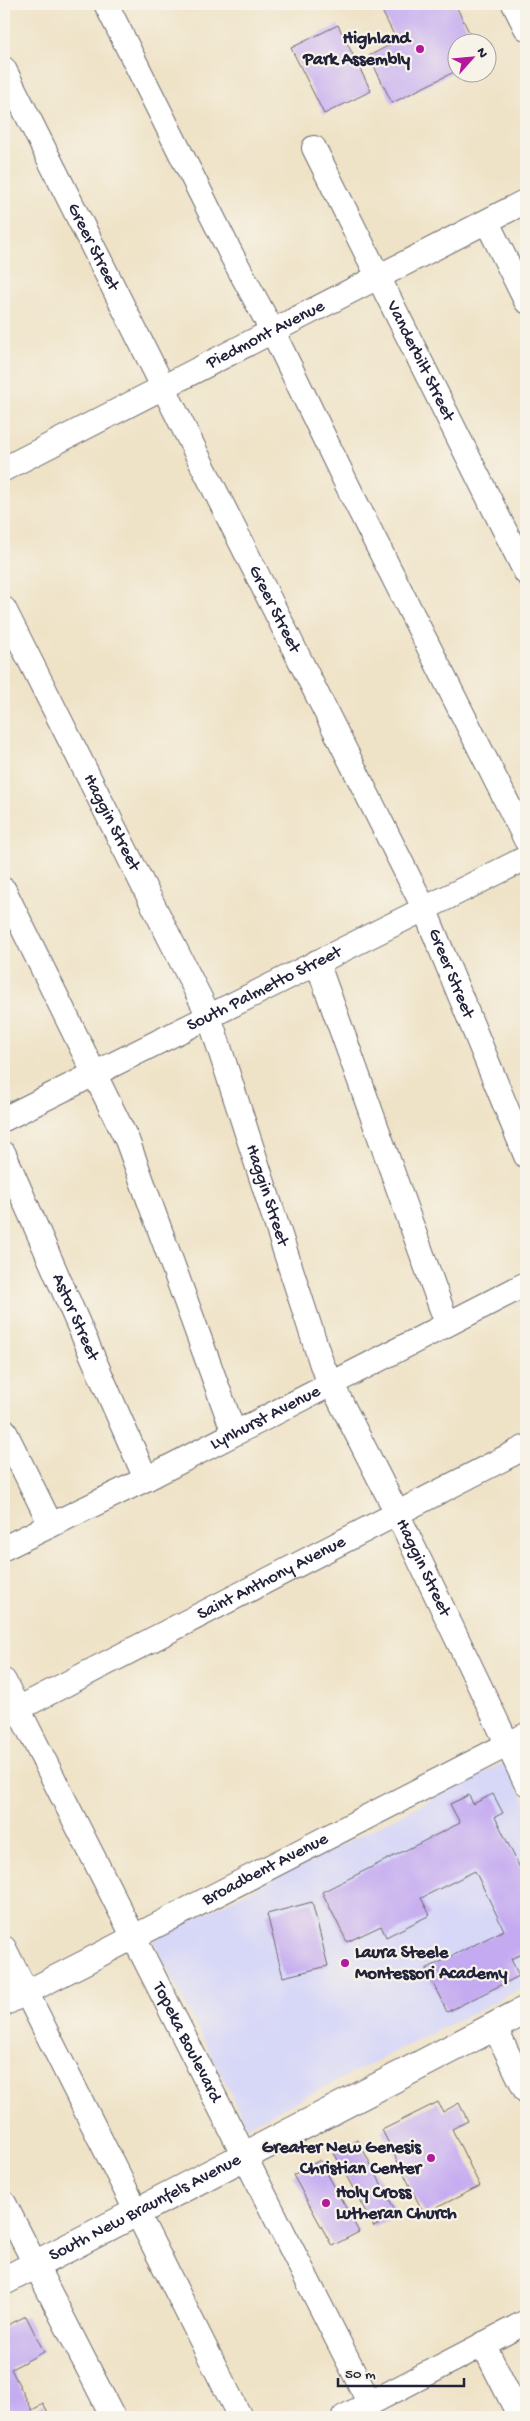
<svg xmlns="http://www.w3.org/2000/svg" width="530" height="2421" font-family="'Gochi Hand',sans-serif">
<rect width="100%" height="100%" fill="#f7f3e8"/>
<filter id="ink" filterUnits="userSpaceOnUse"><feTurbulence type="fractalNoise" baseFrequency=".02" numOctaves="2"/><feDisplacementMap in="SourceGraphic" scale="10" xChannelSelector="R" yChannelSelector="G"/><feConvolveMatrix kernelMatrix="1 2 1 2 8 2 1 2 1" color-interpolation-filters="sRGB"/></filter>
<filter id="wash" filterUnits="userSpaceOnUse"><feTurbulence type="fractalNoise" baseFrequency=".0096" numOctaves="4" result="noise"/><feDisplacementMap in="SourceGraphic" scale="20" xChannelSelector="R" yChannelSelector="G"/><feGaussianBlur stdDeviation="1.12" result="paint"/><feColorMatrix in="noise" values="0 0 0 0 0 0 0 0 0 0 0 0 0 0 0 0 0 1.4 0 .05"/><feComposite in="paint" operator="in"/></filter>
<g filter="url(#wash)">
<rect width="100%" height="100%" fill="#efe3c7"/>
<!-- built -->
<path fill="#d7d7f8" d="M505 1762 526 1804V1986L247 2126 153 1940Z"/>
<g id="blocks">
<!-- building -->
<path fill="#c4aaf1" d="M385 4H455L474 42H458V70L392 103 369 56 397 41 380 7Z
M338 25 371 91 324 114 291 48Z
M493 1794 503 1813 495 1817 526 1880V1952L511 1959 519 1976 447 2012 426 1969 504 1930 475 1871 421 1898 430 1915 386 1937 381 1926 347 1942 322 1892 460 1823 450 1804 469 1795 473 1804Z
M312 1902 328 1966 283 1977 267 1914Z
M438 2102 443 2112 459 2103 468 2121 452 2129 480 2186 424 2214 382 2130Z
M358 2140 397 2214 374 2227 334 2153Z
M320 2160 359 2232 332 2246 293 2175Z
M26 2316 44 2352 11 2369 32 2410 43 2404 50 2417H4V2327Z"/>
</g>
</g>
<g filter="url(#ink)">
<use href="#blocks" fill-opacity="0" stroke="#6a666c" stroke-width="1"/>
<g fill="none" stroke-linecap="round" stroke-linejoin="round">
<defs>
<g id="minor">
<path d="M106 4 231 254 273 332 352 495 526 840"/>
<path d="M514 4 526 28"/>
<path id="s1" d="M4 69 424 908 526 1156"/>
<path id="s2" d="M314 148 526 573"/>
<path d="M487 222 526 301"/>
<path id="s3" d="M4 469 526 201"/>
<path id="s4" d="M4 609 209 1016 322 1365 397 1513 526 1783"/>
<path d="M4 890 127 1140 234 1433"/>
<path d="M317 962 447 1324"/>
<path id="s5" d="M4 1119 526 858"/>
<path id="s6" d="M4 1154 146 1479"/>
<path d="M4 1430 51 1525"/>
<path id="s7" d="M4 1548 146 1479 526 1284"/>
<path id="s8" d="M4 1681 370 2404"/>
<path id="s9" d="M4 1716 526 1447"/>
<path d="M4 1948 240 2417"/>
<path id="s10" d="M4 2004 526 1735"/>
<path d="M494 2026 526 2091"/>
<path d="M4 2203 113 2417"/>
<path d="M483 2344 520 2417"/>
<path d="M344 2417 526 2322"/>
</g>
<g id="major">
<path id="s11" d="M4 2281 526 2010"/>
</g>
</defs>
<!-- minor casing -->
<use href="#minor" stroke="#6a666c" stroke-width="26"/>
<!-- major casing -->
<use href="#major" stroke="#6a666c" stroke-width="30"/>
<!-- minor -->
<use href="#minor" stroke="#fff" stroke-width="24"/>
<!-- major -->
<use href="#major" stroke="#fff" stroke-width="28"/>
</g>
</g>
<!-- markers -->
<g fill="#b5179e" stroke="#f7f3e8" stroke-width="2">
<circle cx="420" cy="49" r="5"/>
<circle cx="345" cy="1963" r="5"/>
<circle cx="431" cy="2158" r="5"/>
<circle cx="326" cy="2203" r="5"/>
</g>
<g text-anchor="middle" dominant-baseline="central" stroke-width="4.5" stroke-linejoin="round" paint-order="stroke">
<!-- poi labels -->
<g font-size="18" font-weight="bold" fill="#22223b" stroke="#f7f3e8" text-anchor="end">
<text x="410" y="39">Highland<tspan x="410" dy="21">Park Assembly</tspan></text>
<text x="355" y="1953" text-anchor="start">Laura Steele<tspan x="355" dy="21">Montessori Academy</tspan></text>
<text x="421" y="2148">Greater New Genesis<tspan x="421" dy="21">Christian Center</tspan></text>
<text x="336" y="2193" text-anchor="start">Holy Cross<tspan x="336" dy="21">Lutheran Church</tspan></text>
</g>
<!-- street labels -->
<g font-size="18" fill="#22223b" stroke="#f7f3e8">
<text stroke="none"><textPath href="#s1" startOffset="199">Greer Street</textPath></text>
<text stroke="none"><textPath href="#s3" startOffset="294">Piedmont Avenue</textPath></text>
<text stroke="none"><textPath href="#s2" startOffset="238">Vanderbilt Street</textPath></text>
<text stroke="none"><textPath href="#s1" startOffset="604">Greer Street</textPath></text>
<text stroke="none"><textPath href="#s4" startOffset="239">Haggin Street</textPath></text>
<text stroke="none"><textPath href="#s1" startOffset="1009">Greer Street</textPath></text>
<text stroke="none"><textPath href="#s5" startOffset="291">South Palmetto Street</textPath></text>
<text stroke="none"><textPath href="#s4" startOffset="644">Haggin Street</textPath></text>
<text stroke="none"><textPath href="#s6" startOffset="178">Astor Street</textPath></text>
<text stroke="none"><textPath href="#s7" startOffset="292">Lynhurst Avenue</textPath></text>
<text stroke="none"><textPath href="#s4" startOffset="1049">Haggin Street</textPath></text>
<text stroke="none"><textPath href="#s9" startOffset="301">Saint Anthony Avenue</textPath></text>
<text stroke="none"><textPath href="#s10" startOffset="294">Broadbent Avenue</textPath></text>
<text stroke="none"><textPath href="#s8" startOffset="405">Topeka Boulevard</textPath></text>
<text stroke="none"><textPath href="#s11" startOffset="159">South New Braunfels Avenue</textPath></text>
</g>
</g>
<!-- margin -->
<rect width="530" height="2421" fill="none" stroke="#f7f3e8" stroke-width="20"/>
<!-- north arrow -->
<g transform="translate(472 58) rotate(63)"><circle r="24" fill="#f7f3e8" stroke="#a29fa3"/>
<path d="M0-4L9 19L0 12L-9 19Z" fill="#b5179e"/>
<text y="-8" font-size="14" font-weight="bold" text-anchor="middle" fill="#22223b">N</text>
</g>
<!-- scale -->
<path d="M338 2378v8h126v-8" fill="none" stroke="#22223b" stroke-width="2.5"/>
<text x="345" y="2378" font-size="15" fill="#22223b" stroke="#f7f3e8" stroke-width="4" paint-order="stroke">50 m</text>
</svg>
